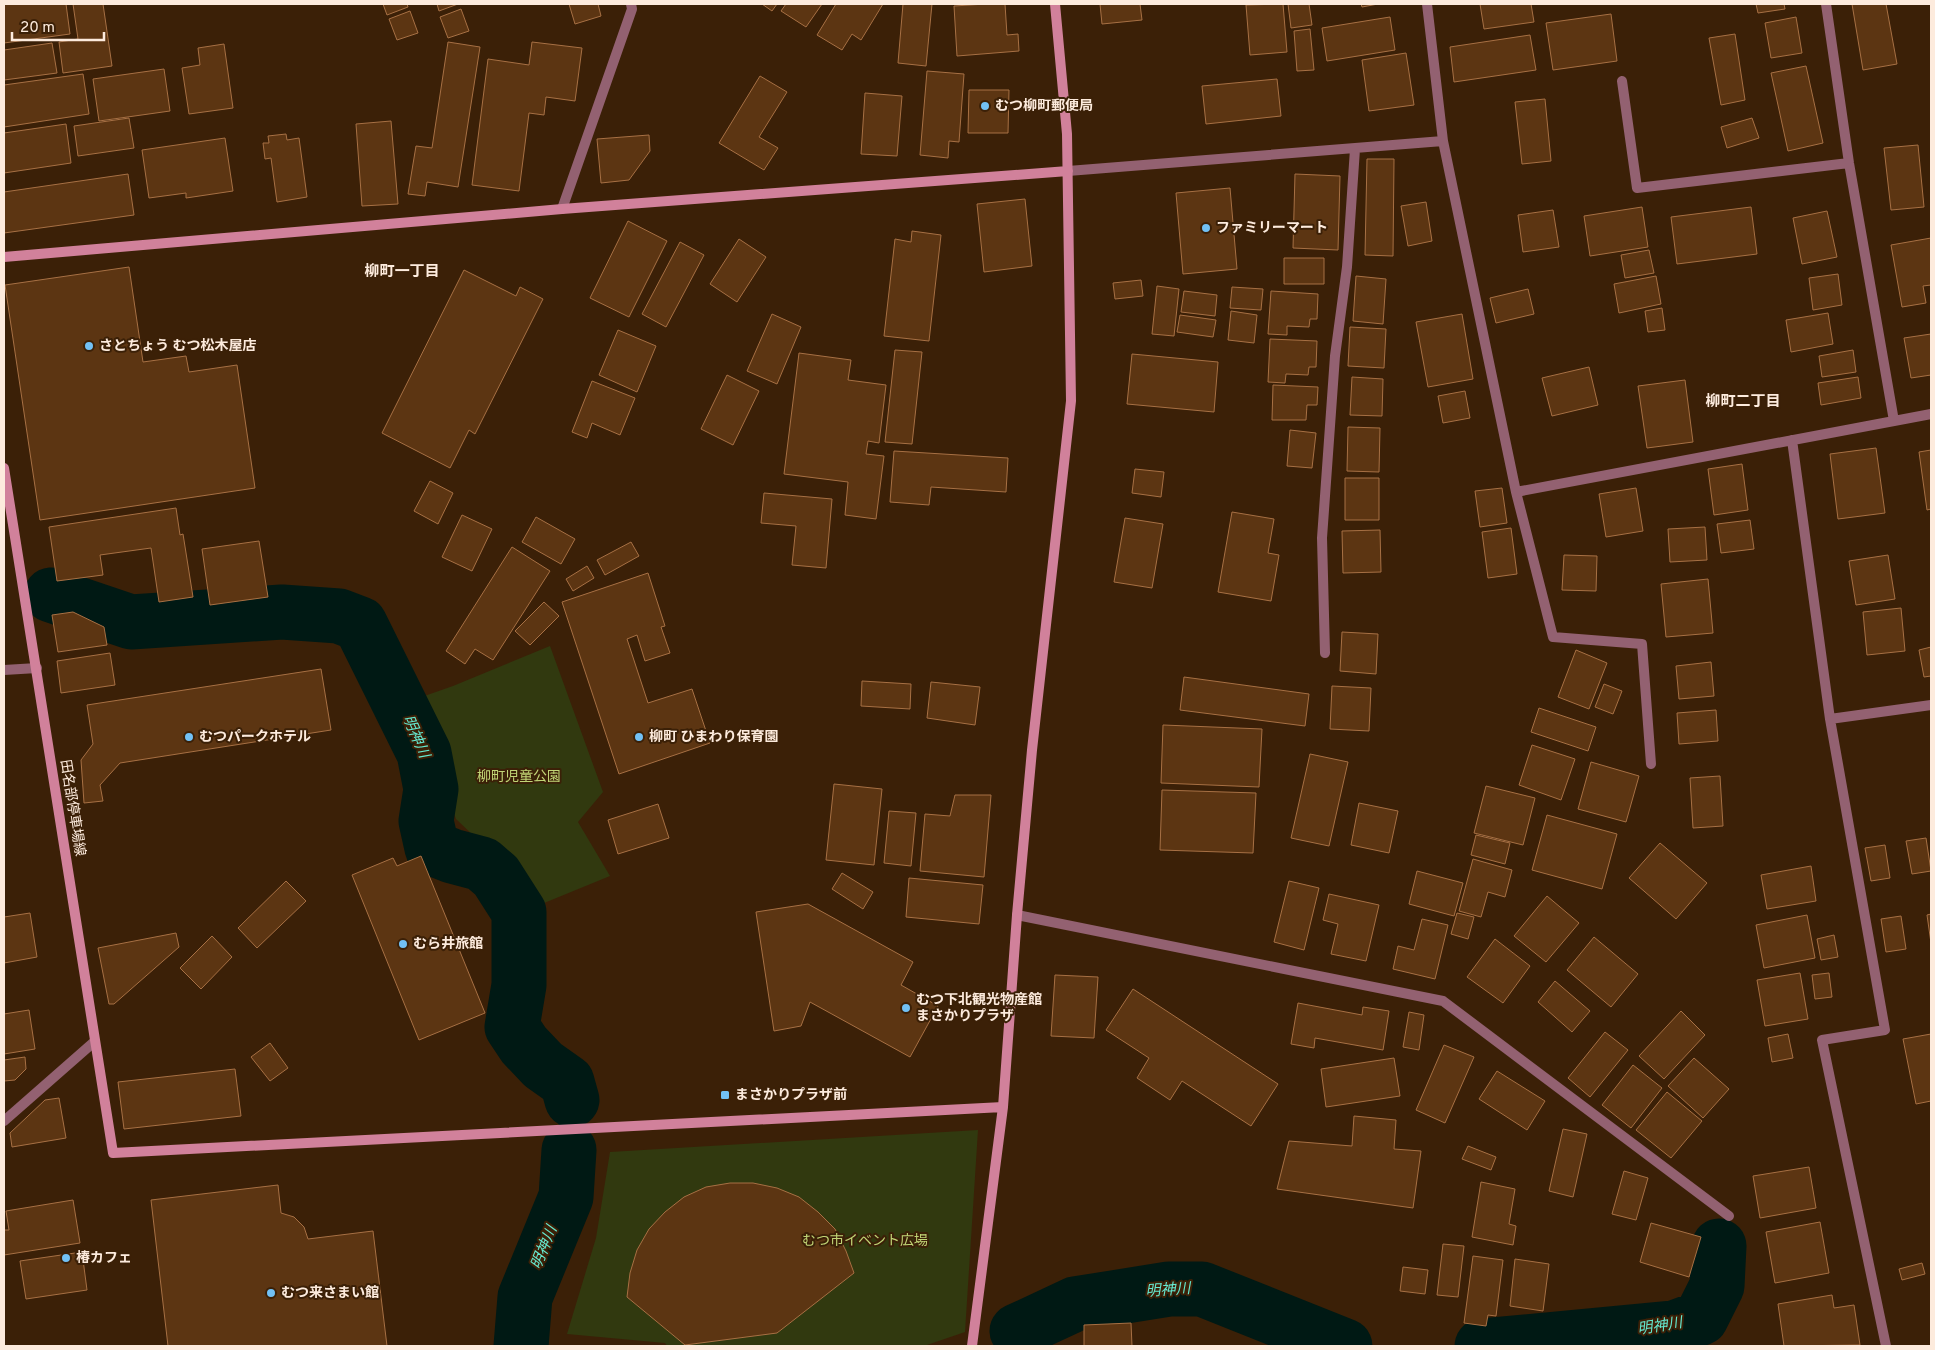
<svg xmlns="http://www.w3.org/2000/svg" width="1935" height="1350" font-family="Overpass,'Noto Sans JP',sans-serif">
<rect width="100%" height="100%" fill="#3b2007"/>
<!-- green -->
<path fill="#31390f" d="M550 646 603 792 578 822 610 876 527 910 498 859 456 819 413 700 453 686Z
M978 1130 965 1332 924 1346H667L665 1343 567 1334 596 1238 610 1152Z"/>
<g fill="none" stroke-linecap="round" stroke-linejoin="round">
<!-- river -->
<path stroke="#001914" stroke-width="55" d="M51 595 131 622 282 612 339 616 360 624 424 753 431 789 426 821 432 848 452 856 482 864 496 876 519 912V985L512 1027 524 1045 543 1065 567 1082 572 1100
M1017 1331 1075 1304 1169 1289H1202L1345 1346
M521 1346 525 1297 566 1197 569 1150
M1482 1346 1674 1328 1701 1318 1717 1286 1719 1246"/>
</g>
<!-- building -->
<path fill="#5c3512" stroke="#a77044" d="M4 4H66L70 34 4 43Z
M73 4H103L112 66 63 73 59 42 78 39Z
M383 4H407L408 7 387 15Z
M437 4H458L439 11Z
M569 4H598L601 16 575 24Z
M762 4H777L772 11Z
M786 4H822L806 27 781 11Z
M836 4H883L861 40 852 34 842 50 817 35Z
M903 4H932L926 66 898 63Z
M986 4H1005L1007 35 1018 34 1019 51 957 56 954 6Z
M1100 4H1140L1142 20 1102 24Z
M1283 4 1287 52 1250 55 1246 5Z
M1288 4H1309L1312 25 1291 28Z
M1361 4H1378L1362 7Z
M1480 4H1531L1534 22 1484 29Z
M1756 4H1784L1785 9 1758 13Z
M1852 4H1886L1897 64 1863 70Z
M461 9 469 31 448 38 440 17Z
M410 11 418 33 397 40 389 19Z
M1611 14 1617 61 1553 70 1546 23Z
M1390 17 1395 50 1327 61 1322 28Z
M1796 17 1802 53 1771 58 1765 23Z
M1310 29 1314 70 1297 71 1294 31Z
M1735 34 1745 100 1721 105 1709 38Z
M1530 35 1536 70 1454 82 1450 47Z
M448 42 480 47 458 187 427 182 425 196 408 194 416 146 432 148Z
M532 42 582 48 575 101 546 97 544 115 529 113 519 191 472 185 488 59 529 65Z
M52 43 57 73 4 80V50Z
M224 44 233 108 189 114 182 68 200 65 198 48Z
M1406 53 1414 105 1369 111 1362 60Z
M1806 66 1823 143 1788 151 1771 73Z
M164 69 170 111 99 121 93 79Z
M927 71 964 74 959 142 949 141 948 158 920 155Z
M83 74 89 114 4 127V85Z
M760 76 787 92 759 137 778 148 764 170 719 143Z
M1277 79 1281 116 1206 124 1202 86Z
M969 90H1009L1008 133H968Z
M865 93 902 96 897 156 861 154Z
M1545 99 1551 161 1522 164 1515 102Z
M129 118 134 148 78 156 74 126Z
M1752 118 1759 138 1727 148 1721 127Z
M391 121 398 204 362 206 356 124Z
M66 124 71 163 4 173V133Z
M286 134 287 140 299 138 307 197 277 202 271 158 265 159 263 143H269L268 136Z
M649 135 650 151 629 180 601 183 597 139Z
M225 138 233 191 186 198V193L149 198 142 150Z
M1918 145 1924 207 1891 210 1884 148Z
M1367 159H1394L1393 256 1365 255Z
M128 174 134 215 4 233V192Z
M1295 174 1340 176 1338 250 1293 248Z
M1230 188 1237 269 1183 274 1176 193Z
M1025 199 1032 266 984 272 977 204Z
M1426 202 1432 241 1408 246 1401 206Z
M1642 207 1648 247 1590 256 1584 216Z
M1751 207 1757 254 1677 264 1671 217Z
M1553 210 1559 247 1523 252 1518 215Z
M1827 211 1837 257 1802 264 1793 218Z
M628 221 667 241 629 317 590 298Z
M912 231 941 235 929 341 884 336 895 239 911 242Z
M1931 238V285L1923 286 1926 303 1902 307 1891 245Z
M739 239 766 257 737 302 710 284Z
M680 242 704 255 666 327 642 314Z
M1649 250 1654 273 1625 278 1621 255Z
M1284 258H1324V284H1284Z
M129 267 143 362 186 356 189 372 237 365 255 488 40 520 5 285Z
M464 270 516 296 520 287 543 299 475 434 469 430 450 468 382 433Z
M1838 274 1842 305 1813 310 1809 278Z
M1356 276 1386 279 1383 324 1353 321Z
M1656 276 1661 304 1619 313 1614 284Z
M1141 280 1143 296 1115 299 1113 283Z
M1157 286 1179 289 1174 336 1152 334Z
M1232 287 1263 289 1261 310 1230 308Z
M1528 289 1534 314 1496 323 1490 298Z
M1184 291 1217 295 1215 316 1181 312Z
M1271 291 1318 294 1317 319H1310L1309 327 1287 326V335L1268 334Z
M1662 308 1665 330 1648 332 1645 311Z
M1231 311 1257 315 1254 343 1228 340Z
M1828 313 1833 344 1791 352 1786 320Z
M772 314 801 327 777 384 747 371Z
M1462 314 1473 379 1428 387 1416 322Z
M1180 315 1216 320 1213 337 1177 332Z
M1350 327 1386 329 1384 368 1348 366Z
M618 330 656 346 637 392 599 375Z
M1931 334V375L1911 378 1904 338Z
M1270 339 1317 341 1316 367H1309L1308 375 1286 374 1285 383 1268 382Z
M895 350 922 352 912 444 885 442Z
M1853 350 1856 372 1822 377 1819 356Z
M799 353 851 360 848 380 886 385 879 443 868 441 866 454 884 456 876 519 845 515 848 482 784 474Z
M1132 354 1218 362 1214 412 1127 404Z
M1589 367 1598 405 1552 416 1542 378Z
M727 375 759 391 733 445 701 429Z
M1352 377 1383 379 1382 416 1350 415Z
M1858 377 1861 398 1821 405 1818 383Z
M1685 380 1693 442 1647 448 1638 386Z
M592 381 635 398 620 435 592 423 587 438 572 432Z
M1273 385 1318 387 1317 405H1307L1306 420H1272Z
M1465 391 1470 418 1443 423 1438 396Z
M1348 427 1380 428 1379 472 1347 471Z
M1290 430 1316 433 1312 468 1287 466Z
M1876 448 1885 513 1838 519 1830 454Z
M1931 450V509L1927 510 1919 452Z
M894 451 1008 458 1006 492 931 487 929 505 890 502Z
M1742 464 1748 510 1714 515 1708 469Z
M1135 469 1164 472 1161 497 1132 493Z
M1345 478H1379V520H1345Z
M430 481 453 493 438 524 414 511Z
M1502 488 1507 523 1480 527 1475 491Z
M1636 488 1643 531 1606 537 1599 494Z
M764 493 832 499 826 568 792 565 796 526 761 523Z
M176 508 180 535 183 534 193 597 159 602 151 548 100 555 103 575 57 581 49 527Z
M1232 512 1274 519 1268 553 1279 555 1271 601 1218 592Z
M462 515 492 529 472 571 442 557Z
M536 517 575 539 561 564 522 542Z
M1125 518 1163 524 1152 588 1114 582Z
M1750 520 1754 549 1721 553 1717 524Z
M1705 527 1707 560 1670 562 1668 529Z
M1511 528 1517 574 1488 578 1482 532Z
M1380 530 1381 572 1343 573 1342 531Z
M259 541 268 597 210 605 202 549Z
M631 542 639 556 605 575 597 560Z
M512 547 550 571 493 660 475 649 465 664 446 651Z
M1564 555 1597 556 1596 591 1562 590Z
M1888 555 1895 599 1856 605 1849 561Z
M587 566 594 578 573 591 566 579Z
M648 573 665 626 661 627 670 653 645 661 637 635 627 639 648 703 692 689 710 743 619 774 562 602Z
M1708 579 1713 633 1666 637 1661 584Z
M544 602 559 616 530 645 515 631Z
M1901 608 1905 651 1867 655 1863 612Z
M73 612 104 627 107 645 58 652 52 615Z
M1342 632 1378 634 1376 674 1340 671Z
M1931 647V676L1924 677 1919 650Z
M1576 650 1607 663 1589 709 1558 697Z
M110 653 115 685 61 693 57 661Z
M1711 662 1714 696 1679 699 1676 666Z
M321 669 331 730 120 763 100 785 103 801 84 803 81 760 93 744 87 705Z
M1184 677 1309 694 1305 726 1180 710Z
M862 681 911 684 910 709 861 706Z
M931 682 980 687 975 725 927 718Z
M1604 684 1622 691 1613 714 1595 707Z
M1332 686 1371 688 1369 731 1330 729Z
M1539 708 1596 727 1588 751 1531 732Z
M1716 710 1718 741 1679 744 1677 713Z
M1163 725 1262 729 1259 787 1161 783Z
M1532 745 1575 759 1561 800 1519 785Z
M1310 754 1348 762 1329 846 1291 838Z
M1591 762 1639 776 1626 822 1578 809Z
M1720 776 1723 826 1693 828 1690 778Z
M834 784 882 789 874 865 826 860Z
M1486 786 1535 798 1523 845 1474 833Z
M1162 790 1256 793 1253 853 1160 850Z
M955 795H991L984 877 920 871 925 814 950 816Z
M1359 803 1398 811 1389 853 1351 845Z
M658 804 669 838 618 854 608 820Z
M889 811 916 813 911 866 884 863Z
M1547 815 1617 834 1602 889 1532 870Z
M1476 835 1510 843 1505 864 1471 855Z
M1926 838 1931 871 1912 874 1906 841Z
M1660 843 1707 883 1676 919 1629 878Z
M1885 845 1890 878 1871 881 1865 848Z
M421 856 485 1013 419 1040 352 875 393 858 397 866Z
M1473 859 1512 870 1505 897 1488 892 1481 917 1459 911Z
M1811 866 1816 901 1767 909 1761 875Z
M1417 871 1463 883 1454 916 1409 904Z
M842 873 873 892 863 909 832 889Z
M909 878 983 885 979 924 906 917Z
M286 881 306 901 257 948 238 928Z
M1289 881 1319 888 1304 950 1274 942Z
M1329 894 1379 905 1366 961 1331 954 1338 924 1323 920Z
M1547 896 1579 923 1546 962 1514 936Z
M808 904 913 962 901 985 938 1006 910 1057 810 1002 801 1026 774 1031 756 912Z
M30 913 37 957 4 963V917Z
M1457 913 1474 917 1468 939 1451 934Z
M1931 914V943L1927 915Z
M1807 915 1815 958 1764 968 1756 925Z
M1901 916 1906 949 1886 952 1881 919Z
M1422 919 1448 925 1435 979 1393 969 1398 946 1414 950Z
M176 933 179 947 114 1004H109L98 948Z
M1834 935 1838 957 1821 960 1817 939Z
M212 936 232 957 201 989 180 968Z
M1594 937 1638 974 1611 1007 1567 970Z
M1495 939 1530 966 1503 1003 1467 977Z
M1800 973 1808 1019 1765 1026 1757 980Z
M1829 973 1832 997 1815 999 1812 975Z
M1055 975 1098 977 1094 1038 1051 1036Z
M1555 981 1590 1011 1572 1032 1538 1002Z
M1133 989 1278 1084 1251 1126 1182 1081 1170 1100 1137 1078 1149 1058 1106 1030Z
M1298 1003 1362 1015 1363 1007 1389 1011 1383 1050 1315 1038 1314 1048 1291 1044Z
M29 1010 35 1049 4 1054V1014Z
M1681 1011 1705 1035 1664 1079 1639 1056Z
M1409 1012 1424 1015 1419 1050 1403 1047Z
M1605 1032 1628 1050 1590 1097 1568 1078Z
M1788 1034 1793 1058 1772 1062 1768 1038Z
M1931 1034V1101L1916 1104 1903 1039Z
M270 1043 288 1068 270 1081 251 1057Z
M1444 1045 1474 1057 1445 1123 1416 1110Z
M25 1057 26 1069 15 1080 4 1081V1060Z
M1394 1058 1400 1096 1326 1107 1321 1069Z
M1694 1058 1729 1089 1703 1118 1668 1086Z
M1633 1065 1662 1088 1631 1128 1602 1105Z
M235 1069 241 1116 124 1129 118 1082Z
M1497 1071 1545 1101 1527 1130 1479 1099Z
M1667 1092 1702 1121 1671 1158 1636 1130Z
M59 1098 66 1138 12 1147 10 1133 45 1100Z
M1354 1116 1396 1120 1394 1149 1421 1151 1413 1208 1277 1189 1289 1141 1352 1146Z
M1563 1129 1587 1134 1573 1197 1549 1191Z
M1468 1146 1496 1157 1491 1170 1462 1159Z
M1809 1167 1816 1208 1760 1218 1753 1176Z
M1624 1171 1648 1178 1636 1220 1612 1214Z
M1481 1182 1515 1189 1509 1224 1516 1226 1513 1245 1472 1237Z
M730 1183H753L777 1188 799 1197 818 1212 835 1229 846 1251 854 1273 777 1333 685 1345 627 1297 630 1273 637 1250 649 1229 665 1212 684 1197 706 1187Z
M278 1185 281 1213 294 1217 304 1227 308 1239 373 1231 387 1346H168L151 1200Z
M73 1200 80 1243 4 1255V1230H9L6 1211Z
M1820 1222 1829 1273 1775 1283 1766 1232Z
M1651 1223 1701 1237 1689 1277 1640 1262Z
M1443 1244 1464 1246 1458 1297 1437 1295Z
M82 1252 87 1290 26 1299 20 1261Z
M1473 1256 1503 1260 1496 1316 1488 1315 1486 1326 1464 1323Z
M1515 1259 1549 1264 1543 1311 1510 1306Z
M1922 1263 1925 1274 1902 1280 1899 1269Z
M1403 1267 1428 1270 1425 1294 1400 1291Z
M1832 1295 1834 1308 1854 1305 1860 1345 1784 1346 1778 1304Z
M1131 1323 1132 1346H1084V1325Z"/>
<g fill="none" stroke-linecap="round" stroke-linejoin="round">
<!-- street -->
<path stroke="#936171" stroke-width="10" d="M1427 4 1443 141 1516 492 1553 637 1642 644 1651 764
M1826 4 1849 163 1894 421 1931 414
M1622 81 1637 188 1849 163
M1068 171 1443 141
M562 209 632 9 631 4
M1792 440 1830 719 1885 1030 1822 1040 1886 1346
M1516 492 1894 421
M1325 653 1322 538 1335 356 1347 267 1355 149
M4 670 37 668
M1830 719 1931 705
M1017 915 1443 1001 1729 1216
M4 1121 94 1042"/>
<!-- secondary -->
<path stroke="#d1819b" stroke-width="10" d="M4 257 562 209 1068 171
M4 468 113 1153 1003 1107
M972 1346 1003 1107 1017 915 1032 750 1071 401 1067 134 1055 4"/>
</g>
<!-- markers -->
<g fill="#72c1f5" stroke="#3b2007" stroke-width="2">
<circle cx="985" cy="106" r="5"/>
<circle cx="1206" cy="228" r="5"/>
<circle cx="89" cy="346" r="5"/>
<circle cx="189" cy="737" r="5"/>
<circle cx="639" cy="737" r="5"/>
<circle cx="403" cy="944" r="5"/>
<circle cx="906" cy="1008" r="5"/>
<rect x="720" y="1090" width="10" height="10" rx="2.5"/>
<circle cx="66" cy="1258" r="5"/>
<circle cx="271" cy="1293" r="5"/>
</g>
<g text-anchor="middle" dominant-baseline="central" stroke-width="4" stroke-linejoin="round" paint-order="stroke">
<!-- poi labels -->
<g font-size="14" font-weight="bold" fill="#fdebdd" stroke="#3b2007" text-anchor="start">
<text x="995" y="106">むつ柳町郵便局</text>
<text x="1216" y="228">ファミリーマート</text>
<text x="99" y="346">さとちょう むつ松木屋店</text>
<text x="199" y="737">むつパークホテル</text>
<text x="649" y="737">柳町 ひまわり保育園</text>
<text x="413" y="944">むら井旅館</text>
<text x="916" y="1000">むつ下北観光物産館<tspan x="916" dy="16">まさかりプラザ</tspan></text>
<text x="735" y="1095">まさかりプラザ前</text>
<text x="76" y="1258">椿カフェ</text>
<text x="281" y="1293">むつ来さまい館</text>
</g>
<!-- park labels -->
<g font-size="14" fill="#c1d576" stroke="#3b2007">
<text x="519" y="777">柳町児童公園</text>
<text x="865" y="1241">むつ市イベント広場</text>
</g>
<!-- street labels -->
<g font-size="14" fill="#fdebdd" stroke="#3b2007">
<text transform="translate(72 808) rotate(81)">田名部停車場線</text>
</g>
<!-- neighbourhood labels -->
<g font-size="15" font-weight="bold" fill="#fdebdd" stroke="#3b2007">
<text x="402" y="272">柳町一丁目</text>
<text x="1743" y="402">柳町二丁目</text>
</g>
<!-- water labels -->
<g font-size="15" font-style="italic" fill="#65e9d1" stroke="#3b2007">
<text transform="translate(415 737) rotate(66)">明神川</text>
<text transform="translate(545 1248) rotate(-68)">明神川</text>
<text transform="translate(1168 1291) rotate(-4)">明神川</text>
<text transform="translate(1660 1327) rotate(-9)">明神川</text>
</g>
</g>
<!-- border -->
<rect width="1935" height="1350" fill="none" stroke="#fdebdd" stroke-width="10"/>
<!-- scale -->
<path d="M12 32v8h92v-8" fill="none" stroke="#fdebdd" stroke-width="2.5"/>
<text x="20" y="32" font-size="15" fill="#fdebdd" stroke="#3b2007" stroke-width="4" paint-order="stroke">20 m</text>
</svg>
